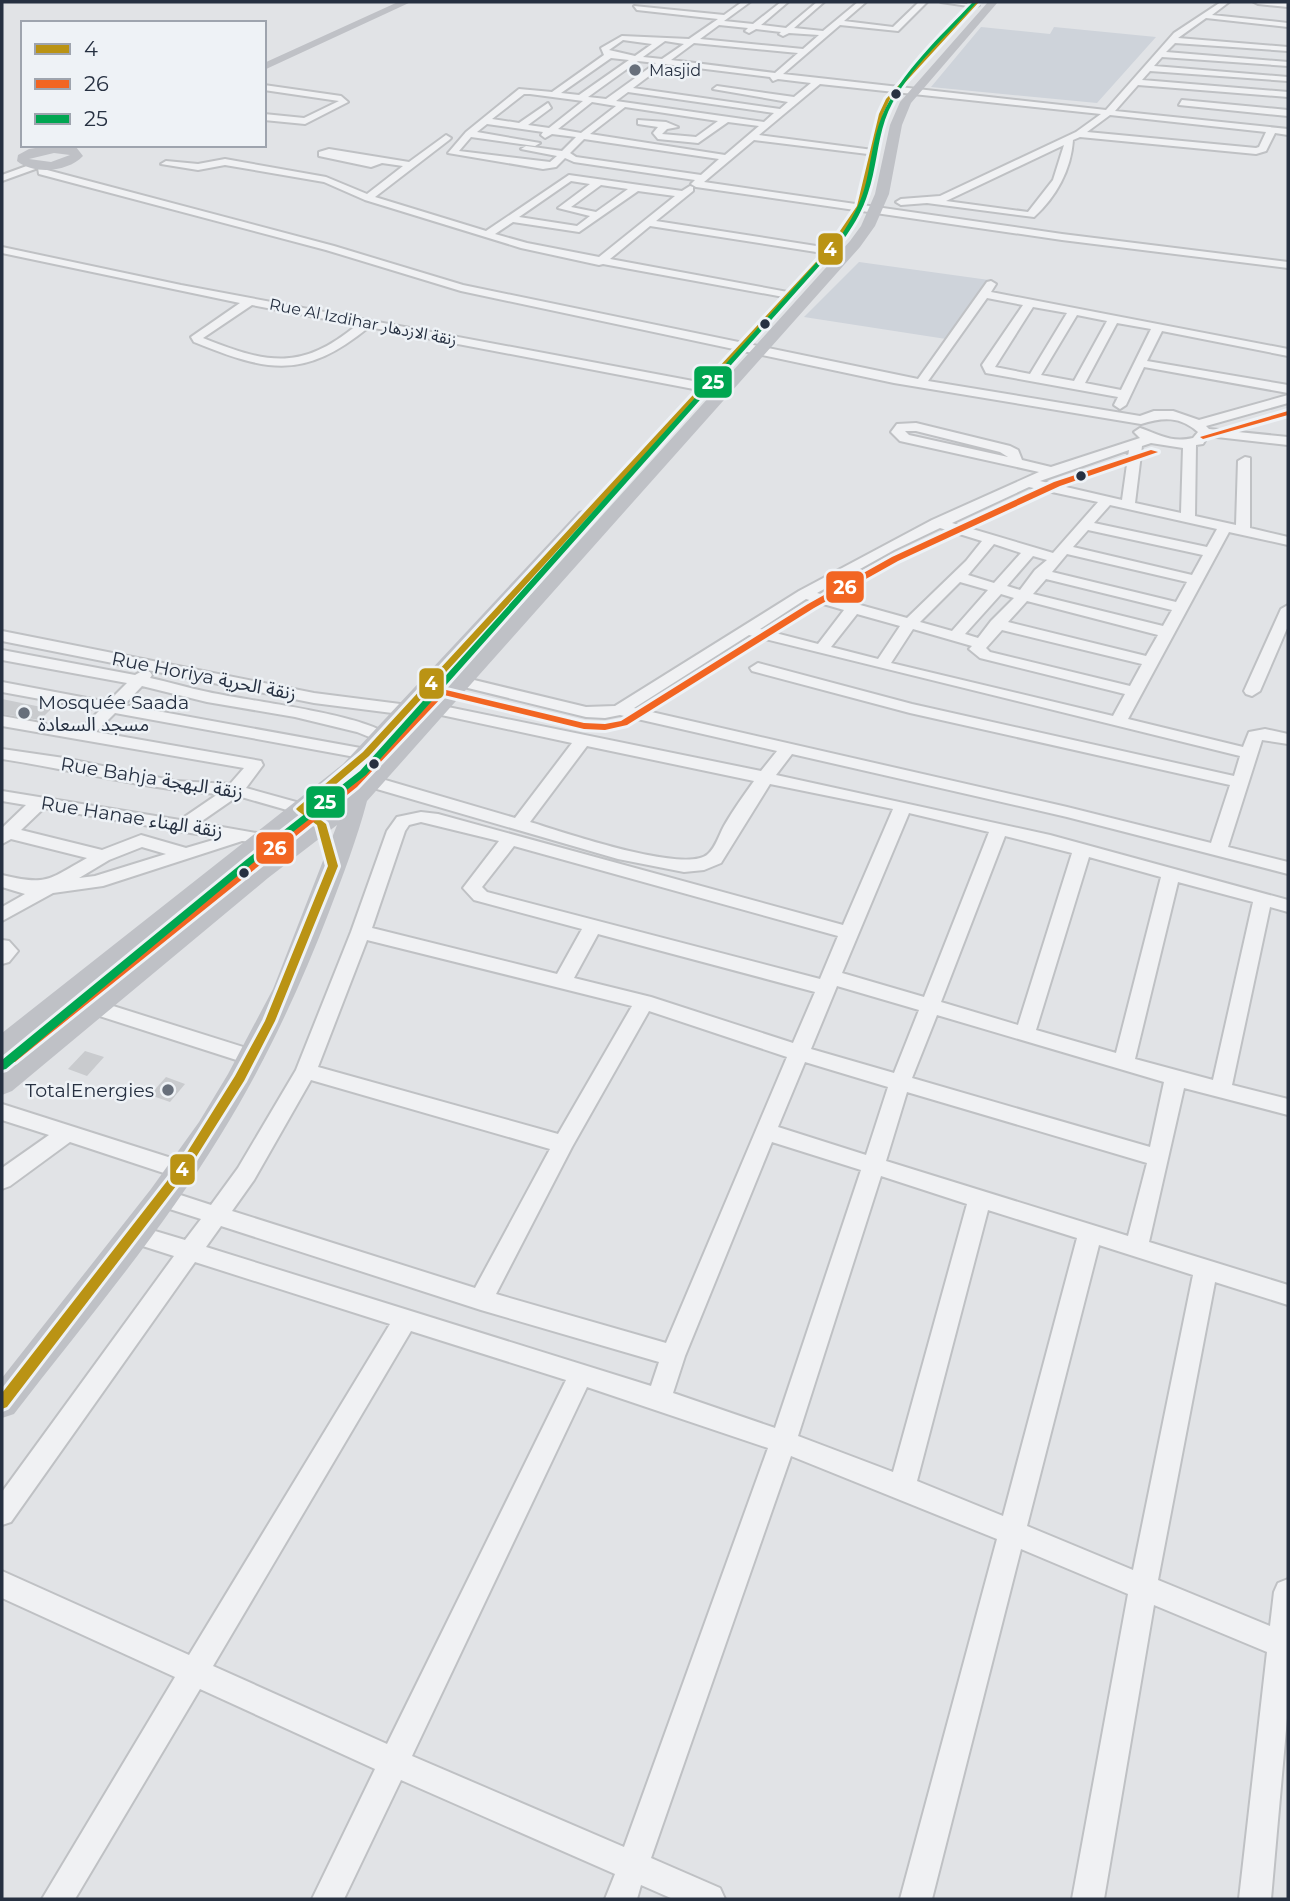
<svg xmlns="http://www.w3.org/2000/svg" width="1290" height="1901" font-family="Montserrat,'Noto Sans Arabic',sans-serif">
<rect width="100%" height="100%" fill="#e1e3e6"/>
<!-- built -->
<path fill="#ced3da" d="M981 27 1050 34 1054 27 1156 37 1097 103 931 87Z
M859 262 989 280 946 339 804 317Z"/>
<!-- building -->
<path fill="#c9cbce" d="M2 699 51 709 40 720 2 714Z
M85 1051 104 1057 87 1076 68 1069Z
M166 1077 185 1084 170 1102 150 1095Z"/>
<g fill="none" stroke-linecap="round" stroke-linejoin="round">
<defs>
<path id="street" d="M742 2H750L724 21 753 24 781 2H788L761 25 786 28 817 2H824L794 28 823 31 858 2H866L844 21 893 27 919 2H927L898 31 840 25 783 74 1106 110 1174 33 1221 2H1229L1212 15 1288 23V27L1206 18 1178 38 1288 47V51L1175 43 1166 52 1288 62V66L1162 57 1154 66 1288 77V81L1150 71 1142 80 1288 92V97L1138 85 1115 111 1288 129V135L1275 133 1266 151 1256 154 1080 137 1073 140C1071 170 1056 197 1034 217L927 203 901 205 896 202 901 199 940 196 1076 132 1101 114 820 84 759 135 873 150 876 151V155L754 140 704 182 1062 234 1288 262V268L1062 240 696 187 691 184 695 180 574 162 565 158 556 167 543 169 448 153 466 132 519 89 552 92 604 55 601 48 622 36 689 39 718 19 637 10 634 6 724 15ZM719 25 748 28 745 31 749 33 756 29 781 32 779 34 783 36 789 33 819 35 803 49 700 39ZM623 40 652 44 635 56 609 50ZM665 41 684 44 662 59 643 57ZM694 43 798 53 775 73 671 60ZM611 58 629 60 579 95 561 93ZM638 61 656 63 606 99 588 97ZM665 64 770 77 773 81 778 79 811 83 794 97 717 86 713 89 788 102 780 109 633 88ZM628 92 774 113 764 122 616 101ZM524 94H530L583 101 549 128 528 125 551 108 548 103 519 123 492 119ZM592 102 616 106 581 133 558 129ZM625 107 718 121 696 137 662 134 667 129 678 127 666 122 638 120V124L658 127 653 133 658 139 698 143 728 122 759 126 725 155 590 134ZM1110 115 1266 132 1259 147 1256 148 1087 132ZM487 124 543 132 541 135 545 138 552 134 576 137 562 151 526 146 521 149 557 156 550 162 459 151 471 137 535 146 540 143 477 132ZM584 139 719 159 701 175 576 157 570 153ZM1064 145 1053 180 1028 212 946 201Z
M941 2 979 5 975 7Z
M1254 2 1288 3V7L1258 4Z
M264 85 341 96 348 102 305 124 264 120V114L304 118 339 101 264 90Z
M1182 100 1288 110V116L1179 105Z
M446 135 451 138 449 140 375 197 486 231 569 175 682 191 690 186 693 187V191L656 221 829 248 834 251 829 254 650 226 610 259 793 293V297L789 298 603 264 599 265 521 248 365 200 324 182 225 165 198 170 161 164 166 161 198 164 225 159 326 177 367 194 403 166 382 163 371 167 319 156V152L329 149 409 162ZM571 181 590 184 558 208 590 216 577 226 519 217ZM601 185 628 189 596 212 571 207ZM638 191 675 196 599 257 527 243 495 234 513 222 579 232Z
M35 163 46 164 47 170 334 246 463 285 918 379 987 282 991 281 996 284 991 292 1288 349V356L1162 331 1147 361 1288 385V393L1144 367 1126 405 1120 409 1114 405 1118 397 986 373 982 365 1023 305 987 298 928 381 1140 416 1154 411H1173L1199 420 1288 395V403L1206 426 1209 429 1288 437V445L1208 436 1203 444 1196 445 1195 516 1236 525 1238 461 1245 457 1250 458V528L1288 537V545L1229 532 1128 719 1243 747 1249 732 1265 729 1288 734V744L1262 740 1228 847 1288 862V874L1067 817 792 754 776 775 1050 835 1288 900V912L1270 907 1232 1085 1288 1099V1115L1184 1088 1149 1242 1288 1285V1305L1215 1282 1158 1580 1270 1626 1274 1592 1278 1583 1288 1579V1707L1271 1899H1239L1267 1652 1154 1605 1104 1899H1072L1128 1594 1021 1549 932 1899H900L997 1539 791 1456 651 1858 720 1888 725 1899H673L641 1885 637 1899H605L615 1874 401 1780 344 1899H312L375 1769 200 1689 75 1899H42L175 1677 2 1598V1571L189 1655 390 1324 195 1262 11 1522 2 1525V1492L174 1256 127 1241 124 1234 127 1227 135 1225 185 1240 201 1219 154 1204 151 1198 154 1192 162 1189 211 1205 238 1168 296 1070 351 932 387 831 397 817 421 812 438 814 843 925 893 809 770 784 721 863 704 870 684 872 618 859 339 778 336 774 339 770H351L515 818 572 743 432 713 430 710 432 707 438 705 761 771 777 751 620 715 605 718 586 717 431 679 429 676 437 671 586 707 615 706 799 591 932 520 1039 472 900 441 891 432 897 424 916 423 1010 446 1018 450 1022 460 1051 467 1140 438 1134 432 1140 428C1160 435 1171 443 1193 438L1198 432C1180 416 1163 417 1141 424L894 383 461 291 326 250 39 174 38 168 2 181V175ZM1033 307 1067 313 1030 374 995 367ZM1077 315 1107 321 1074 381 1041 375ZM1117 323 1151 329 1121 390 1085 383ZM905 431H916L1000 452 1008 457 909 435ZM1151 443 1183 448 1181 513 1135 503 1142 446ZM1129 450 1122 500 1040 481ZM1029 487 1098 502 1053 553 952 523ZM1110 505 1217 529 1207 547 1094 523ZM940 528 982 541 966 561 907 618 817 593 894 550ZM1088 530 1203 555 1192 575 1073 547ZM994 544 1021 553 994 583 968 575ZM1067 554 1187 582 1176 602 1052 572ZM1033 556 1047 560 1035 570 1020 590 1007 586ZM1046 579 1172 610 1163 626 1033 594ZM960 582 988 590 952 631 920 622ZM1001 594 1014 598 991 621 978 638 965 634ZM806 599 844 610 818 644 760 629ZM1027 601 1158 635 1146 656 1008 622ZM857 614 900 626 878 659 831 647ZM913 629 972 646 969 649 980 658 1125 694 1113 716 891 663ZM1002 630 1142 664 1130 686 990 652 986 648ZM749 635 1240 756 1234 776 912 704 758 663 750 668 752 671 910 713 1230 785 1211 843 1067 807 634 708ZM587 746 754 781C744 795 733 810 724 826 719 835 716 847 708 854 686 875 560 831 530 822ZM909 813 989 832 924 997 842 973ZM421 822 499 841 463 888 474 900 582 929 557 974 372 928 405 831 409 825ZM1005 836 1072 853 1018 1025 941 1002ZM514 846 838 936 820 979 487 892 482 887ZM1089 857 1161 877 1116 1053 1036 1030ZM1178 882 1253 902 1213 1080 1135 1059ZM598 934 815 992 793 1043 651 997 574 978ZM367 940 632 1006 558 1134 318 1067ZM837 986 919 1010 894 1073 811 1049ZM649 1011 787 1057 666 1343 496 1294 572 1147ZM937 1015 1164 1082 1150 1147 912 1078ZM805 1062 888 1087 866 1155 778 1127ZM311 1080 550 1149 475 1288 232 1211 254 1180ZM907 1092 1147 1163 1128 1236 886 1161ZM772 1142 861 1170 775 1428 673 1393 685 1356ZM881 1176 967 1204 893 1472 798 1436ZM988 1210 1077 1238 1003 1516 917 1481ZM221 1226 481 1310 659 1362 651 1386 206 1247ZM1099 1245 1193 1275 1133 1570 1027 1526ZM411 1331 566 1380 387 1744 213 1666ZM587 1387 768 1448 624 1847 412 1756Z
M2 247 181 285 725 387 731 391 725 395 369 327C304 380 268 372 194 342L191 337 240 303 2 253ZM252 305 357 325C301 371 268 364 203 338Z
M1288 605V626L1260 691 1252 696 1246 694 1244 691 1281 609Z
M2 631 314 693 408 705 416 710 408 715 314 703 2 641Z
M2 650 135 675 144 670 150 672 152 675 150 678C169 682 188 688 208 692 242 700 371 715 390 737L382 742 357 732 295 717 207 702 142 686 124 705 366 749 374 754 366 759 115 713 96 732 261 761 263 765 246 788 307 805 310 809 301 814 238 796 199 823 268 835 271 839 268 843 242 841 103 886 53 893 2 921V907L25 894 2 887V875C47 886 48 880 87 858L11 839 2 844V828L26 805 2 801V791L180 820 218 794C145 789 74 770 2 759V749L64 758 175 781 230 784 244 768 2 726V716L80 730 100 710 2 692V682L108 702 127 683 2 660ZM44 808 220 838 186 848 141 835 102 850 21 830ZM142 847 166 854 95 876 79 878 109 860Z
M2 940 9 941 18 951 9 962 2 964Z
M94 1000 259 1052 262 1057 259 1062 252 1065 87 1012 84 1007 87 1002Z
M2 1104 190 1164 193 1170 190 1176 182 1179 70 1142 10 1186 2 1189V1168L49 1135 2 1120Z"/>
</defs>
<!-- street casing -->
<use href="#street" stroke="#bfc1c4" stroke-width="4"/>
<!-- street -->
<use href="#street" fill="#f0f1f3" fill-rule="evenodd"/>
<!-- secondary -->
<path fill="#bfc1c6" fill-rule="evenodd" d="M398 2H411L264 70V63Z
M988 2H998L911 103 902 125 889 194 875 226 860 247 367 801C357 839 343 875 329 912 299 990 264 1065 220 1136 160 1234 84 1323 14 1414L2 1418V1378L151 1189 199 1122 228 1074 273 989 337 825 268 878 12 1091 2 1095V1069L250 866 348 794 365 778 850 241 861 226 875 194 890 125 900 102Z
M54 145 76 147 83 156C68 172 34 175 17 161L18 155 29 149ZM54 153 70 155 51 162 29 159Z
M586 509 595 515 593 519 359 774 12 1055 2 1058V1033L343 764 579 511Z"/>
<defs>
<path id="bus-1" d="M975 2H979L890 99 883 114 863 206 831 252 369 756 307 809 326 824 338 866 275 1021 244 1081 186 1173 7 1407 2 1409V1393L178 1167 235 1076 265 1021 328 866 317 825 298 811 296 809 298 807 363 752 827 250 857 206 879 114 886 99Z"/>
<path id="bus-2" d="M1288 411V415L1203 439 1200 437Z
M1151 450 1158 452 1060 486 898 561 814 608 627 725 605 730 584 729 444 695 357 787 15 1062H7L5 1059 351 783 439 690 442 689 584 723 605 724 621 721 808 604 892 557 1054 482Z"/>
<path id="bus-3" d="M973 2H977C945 39 902 73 885 120 877 144 876 170 868 193 863 209 855 223 846 236L366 775 253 863 6 1069 2 1070V1060L247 859 360 771 842 234C851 220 859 206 864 190 871 166 872 140 882 116 901 72 940 37 973 2Z"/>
</defs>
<!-- bus-1 casing -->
<use href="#bus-1" stroke="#eef2f6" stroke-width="6"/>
<!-- bus-2 casing -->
<use href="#bus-2" stroke="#eef2f6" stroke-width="6"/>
<!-- bus-3 casing -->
<use href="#bus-3" stroke="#eef2f6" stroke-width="6"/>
<!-- bus-1 -->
<use href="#bus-1" fill="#ba9314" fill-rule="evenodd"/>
<!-- bus-2 -->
<use href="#bus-2" fill="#f26522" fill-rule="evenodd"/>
<!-- bus-3 -->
<use href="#bus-3" fill="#00a651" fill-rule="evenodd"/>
</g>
<!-- markers -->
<g fill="#676f7b" stroke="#eef2f6" stroke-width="2.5">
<circle cx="635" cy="70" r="7"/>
<circle cx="24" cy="713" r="7"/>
<circle cx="168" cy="1090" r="7"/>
</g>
<g fill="#263041" stroke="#eef2f6" stroke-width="2.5">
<circle cx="896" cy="94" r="6"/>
<circle cx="765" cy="324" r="6"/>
<circle cx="1081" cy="476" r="6"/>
<circle cx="374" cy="764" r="6"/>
<circle cx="244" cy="873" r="6"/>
</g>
<g text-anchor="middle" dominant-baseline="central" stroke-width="5" stroke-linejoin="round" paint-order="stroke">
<!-- far-poi labels -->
<g font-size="16" fill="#263041" stroke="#eef2f6" text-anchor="start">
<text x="649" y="70">Masjid</text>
</g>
<!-- far-street labels -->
<g font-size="16" fill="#263041" stroke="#eef2f6">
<text transform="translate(363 322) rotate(11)">Rue Al Izdihar زنقة الازدهار</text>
</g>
<!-- street labels -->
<g font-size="19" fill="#263041" stroke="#eef2f6">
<text transform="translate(204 676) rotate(11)">Rue Horiya زنقة الحرية</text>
<text transform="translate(152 778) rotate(9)">Rue Bahja زنقة البهجة</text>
<text transform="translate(132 817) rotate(9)">Rue Hanae زنقة الهناء</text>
</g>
<!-- poi labels -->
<g font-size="19" fill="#263041" stroke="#eef2f6" text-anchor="start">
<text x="38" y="702">Mosquée Saada<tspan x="38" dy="22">مسجد السعادة</tspan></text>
<text x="154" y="1090" text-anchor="end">TotalEnergies</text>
</g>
</g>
<g stroke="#eef2f6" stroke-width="2.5">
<rect x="817" y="232" width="27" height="34" rx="7" fill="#ba9314"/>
<rect x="693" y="365" width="40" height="34" rx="7" fill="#00a651"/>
<rect x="825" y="570" width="40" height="34" rx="7" fill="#f26522"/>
<rect x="418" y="667" width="27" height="33" rx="7" fill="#ba9314"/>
<rect x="305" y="785" width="41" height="34" rx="7" fill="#00a651"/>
<rect x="255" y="831" width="40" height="34" rx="7" fill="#f26522"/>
<rect x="169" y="1153" width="27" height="33" rx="7" fill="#ba9314"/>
</g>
<g font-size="19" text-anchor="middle" font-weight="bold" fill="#fff">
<text x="830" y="256">4</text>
<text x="713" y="389">25</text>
<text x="845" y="594">26</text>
<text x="431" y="690">4</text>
<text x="325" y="809">25</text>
<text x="275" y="855">26</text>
<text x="182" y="1176">4</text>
</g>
<!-- border -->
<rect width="1290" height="1901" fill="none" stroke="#263041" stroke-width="7"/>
<!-- legend -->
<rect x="21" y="21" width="245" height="126" fill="#eef2f6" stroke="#9ea4ae" stroke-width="2"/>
<rect x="35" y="44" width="35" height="10" fill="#ba9314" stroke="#9ea4ae" stroke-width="2"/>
<text x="84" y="56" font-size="21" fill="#263041">4</text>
<rect x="35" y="79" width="35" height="10" fill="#f26522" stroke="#9ea4ae" stroke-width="2"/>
<text x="84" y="91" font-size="21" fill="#263041">26</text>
<rect x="35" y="114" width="35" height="10" fill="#00a651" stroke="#9ea4ae" stroke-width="2"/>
<text x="84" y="126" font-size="21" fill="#263041">25</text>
</svg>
